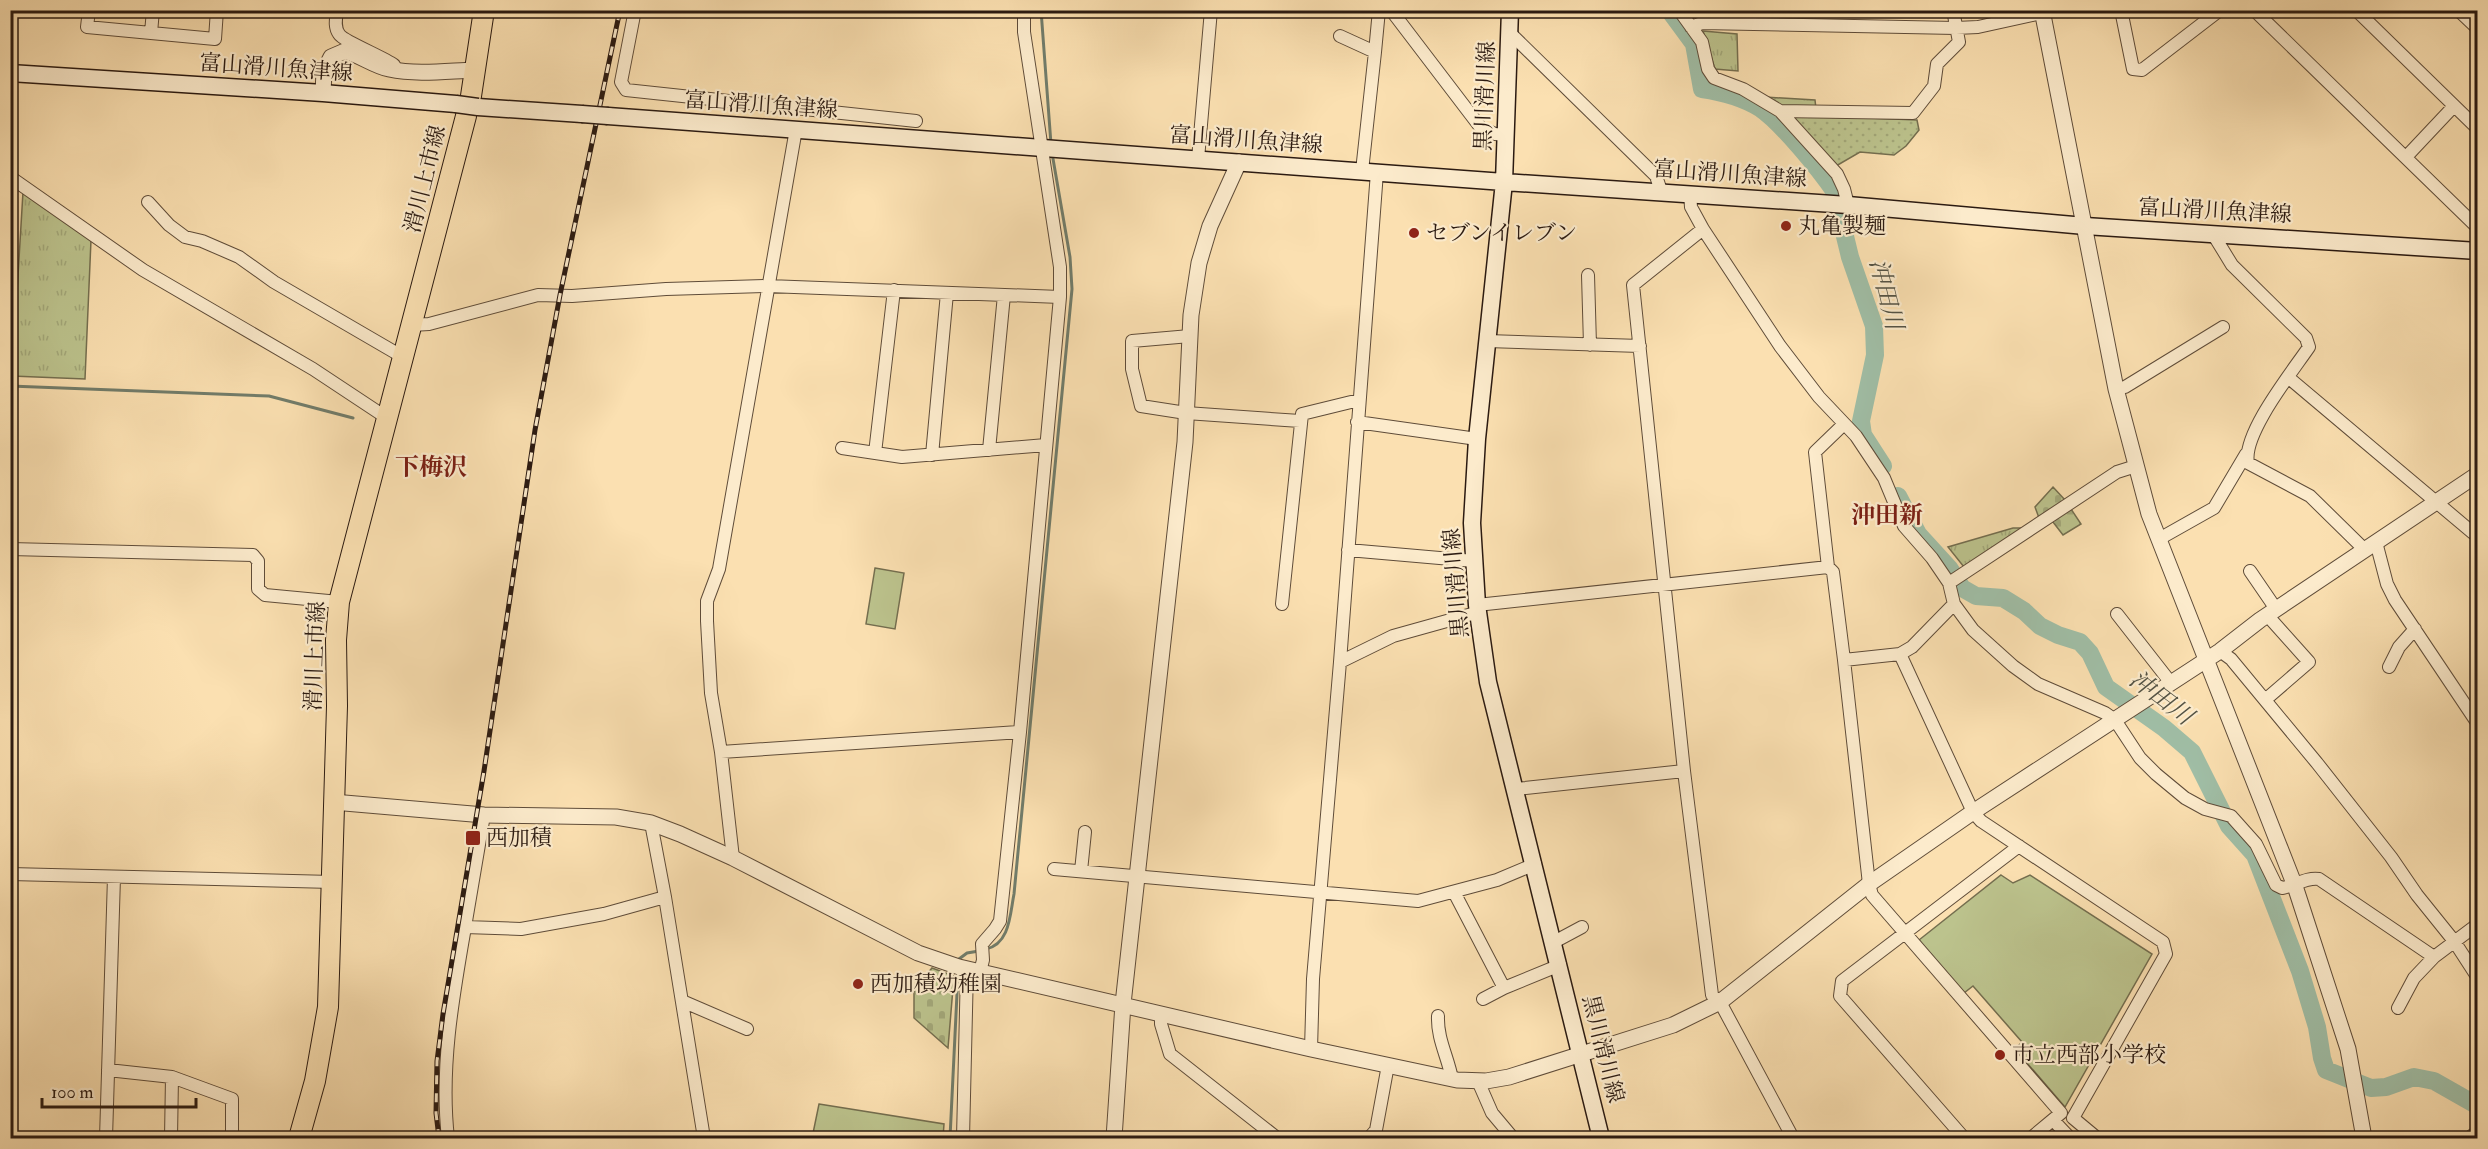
<svg xmlns="http://www.w3.org/2000/svg" width="2488" height="1149" font-family="'IM FELL Double Pica','Noto Serif JP',serif">
<defs>
<pattern id="grass-tufts" width="24" height="20" patternUnits="userSpaceOnUse" patternTransform="scale(1.5)"><rect width="24" height="20" fill="#bcc38d"/><path d="M3 7l-1-3M5 7V3M7 7l1-3M15 17l-1-3M17 17v-4M19 17l1-3" fill="none" stroke="#a2a779"/></pattern>
<pattern id="cemetery-stones" width="16" height="16" patternUnits="userSpaceOnUse" patternTransform="scale(1.5)"><rect width="16" height="16" fill="#bcc38d"/><path d="M2 7V4a2 2 0 0 1 4 0v3zM10 15v-3a2 2 0 0 1 4 0v3z" fill="#a2a779"/></pattern>
<pattern id="park-dots" width="8" height="8" patternUnits="userSpaceOnUse" patternTransform="scale(1.5)"><rect width="8" height="8" fill="#bcc38d"/><path d="M2 2h.1M6 6h.1" fill="none" stroke="#a2a779" stroke-width="1.8" stroke-linecap="round"/></pattern>
</defs>
<rect width="100%" height="100%" fill="#fbe0b1"/>
<filter id="stains"><feTurbulence type="fractalNoise" baseFrequency=".00333" numOctaves="4"/><feColorMatrix values="0 0 0 0 .2 0 0 0 0 .09 0 0 0 0 .02 0 0 0 .5 -.17"/></filter>
<radialGradient id="worn" r=".72"><stop offset=".6" stop-color="#630" stop-opacity="0"/><stop offset="1" stop-color="#630" stop-opacity=".3"/></radialGradient>
<!-- grass -->
<path fill="url(#grass-tufts)" stroke="#746e4f" stroke-width="1.5" d="M1703 31 1737 34 1738 71 1715 69Z
M1765 97 1815 100 1816 109 1782 108Z
M23 192 91 240 85 379 12 376Z
M2013 528H2023L1964 567 1948 547Z"/>
<!-- cemetery -->
<path fill="url(#cemetery-stones)" stroke="#746e4f" stroke-width="1.5" d="M2053 487 2065 500 2081 524 2063 535 2053 522 2039 518 2035 507Z
M932 968 954 976 948 1048 914 1018V990Z"/>
<!-- park -->
<path fill="url(#park-dots)" stroke="#746e4f" stroke-width="1.5" d="M1795 115 1917 120 1919 130 1906 146 1894 155 1860 152 1836 166 1792 119Z"/>
<!-- garden -->
<path fill="#bcc38d" stroke="#746e4f" stroke-width="1.5" d="M875 568 904 573 895 629 866 624Z
M2001 875 2013 883 2030 875 2152 954 2065 1107 2015 1049 2022 1042 1973 986 1964 993 1919 940Z
M819 1104 944 1124 943 1138H812Z"/>
<g fill="none" stroke-linecap="round" stroke-linejoin="round">
<!-- stream -->
<path stroke="#717c6a" stroke-width="3" d="M1041 10 1051 144
M10 386 269 396 353 418
M986 949C1010 944 1010 914 1014 894L1072 289 1070 257 1052 153
M959 963V959L967 953 979 951
M950 1138 958 973"/>
<!-- river -->
<path stroke="#a0bea6" stroke-width="18" d="M1669 10 1694 44 1702 89C1723 92 1742 97 1760 108 1782 123 1820 170 1835 192
M1841 220 1850 257 1874 326 1875 355 1861 421 1863 435 1883 466
M1898 496 1918 534 1949 568 1962 588 1976 596 2003 598 2024 611 2040 626 2058 635 2080 642 2090 653 2106 687 2164 728 2192 752 2229 826 2255 855 2300 971 2317 1027 2322 1058 2326 1070 2371 1088 2386 1087 2414 1077 2434 1081 2478 1106"/>
<defs>
<path id="minor" d="M89 10 87 27 215 39 217 10
M337 10C336 19 334 27 339 34 343 41 383 57 394 65L396 70
M635 10 621 82 626 90 916 121
M1391 10 1481 128 1495 134 1506 135
M1679 10 1702 42 1708 69 1714 78 1743 89 1780 111 1837 174 1844 189 1848 205
M2121 10 2133 69 2142 70 2220 10
M2254 10 2478 228
M2356 10 2478 129
M2458 10 2478 29
M1691 27 1702 23 1956 28 1978 27 2055 10
M151 33 153 10
M1510 33 1656 176 1661 191
M1340 36 1375 52 1379 10
M1780 111 1913 113 1934 86 1937 64 1959 42 1953 10
M2406 157 2454 106
M1198 159 1211 10
M1362 171 1375 52
M10 177 143 270 313 369 387 418
M1690 193 1691 207 1703 229 1780 346 1819 397 1856 436 1884 478 1904 526 1932 558 1949 583 1954 604 1973 630 2013 666 2038 684 2105 713 2115 720 2140 758 2156 774 2185 798 2205 809 2231 816 2256 844 2276 885 2282 888C2295 886 2306 877 2319 879L2434 957 2478 924
M148 202 169 225 185 237 202 241 239 257 274 282 403 357
M2213 234 2232 265 2306 338 2309 347C2292 372 2242 434 2248 463L2310 496 2365 550
M1588 275 1590 345
M412 325 429 324 538 295 572 296 666 289 768 286 1060 297
M1190 336 1132 341V369L1141 406 1186 413 1300 421
M1487 341 1640 346
M2289 378 2473 533
M2116 389 2125 387 2223 327
M1357 422 1477 439
M1844 424 1815 452 1828 567 1833 572 1844 660 1900 654 1912 647 1954 604
M842 448 902 457 1046 445
M989 450 1004 295
M875 453 894 290
M932 455 947 293
M2159 539 2214 508 2246 454
M2376 542 2387 584 2395 600 2478 724
M10 549 253 555 258 561V589L265 595 339 602
M1348 550 1474 561
M2250 571 2276 609
M1949 583 2117 472 2136 466
M1282 604 1302 414 1351 402H1358
M1477 605 1828 567
M2117 614 2171 683
M2220 651 2231 659 2317 763 2391 857 2417 895 2454 941 2478 978
M1900 654 1973 812 1981 821 2163 942 2166 954 2073 1118 2097 1138
M1844 660 1869 884 1872 895 2061 1113 2031 1138
M1340 662 1393 636 1479 612
M2389 667 2399 647 2415 629
M2265 700 2309 662 2267 615
M721 752 1020 732
M1684 771 1712 995 1720 1002 1793 1138
M1516 789 1684 771 1633 285 1703 229
M484 815 465 927 521 929 604 914 665 897
M651 823 665 897 704 1138
M733 858 721 752 711 693 707 621V601L719 569 796 129
M1054 869 1418 901 1497 880 1535 864
M1081 871 1085 832
M10 874 332 882
M1454 892 1504 988 1560 965
M1554 942 1582 927
M980 972 983 960 982 944 995 929 1000 921 1020 732 1060 297V267L1024 32V10
M1483 999 1504 988
M682 1001 747 1029
M2398 1008 2414 978 2434 957
M1161 1013V1024L1170 1054 1277 1138
M1438 1016C1437 1039 1448 1057 1452 1079
M1311 1049 1313 979 1340 662 1377 172
M108 1070 172 1077 232 1099V1138
M1478 1081 1492 1113 1513 1138
M2053 1120 2070 1138
M106 1138 114 877
M171 1138 172 1077
M448 1138C440 1068 453 996 465 927
M963 1138 967 969
M1369 1138 1376 1130 1388 1065
M1964 1138 1840 996 1842 981 2019 846
M2469 1138 2478 1131"/>
<path id="tertiary" d="M2042 10 2116 389 2149 514 2295 886 2348 1049 2364 1138
M323 93 324 71 331 57 345 51C360 55 374 66 389 69 417 75 446 71 474 70
M333 802 484 815 616 817 651 823 680 834 733 858 918 953 959 967 1311 1049 1457 1080 1486 1081 1509 1077 1673 1025 1720 1002 1869 884 1973 812 2220 651 2260 620 2478 474
M1114 1138 1123 1004 1185 442 1191 315 1199 263 1210 226 1239 162"/>
<path id="secondary" d="M1510 10 1504 182 1477 439 1472 523 1477 605 1488 682 1601 1138
M10 73 323 93 456 104
M478 107 582 114
M608 116 1504 182 1848 205 2085 226 2478 251"/>
<path id="primary" d="M471 96 484 10
M299 1138 315 1081 328 1007 337 706 336 640 339 602 466 116"/>
</defs>
<!-- minor casing -->
<use href="#minor" stroke="#5f4c39" stroke-width="14"/>
<!-- tertiary casing -->
<use href="#tertiary" stroke="#5f4c39" stroke-width="17"/>
<!-- secondary casing -->
<use href="#secondary" stroke="#2b1a11" stroke-width="19"/>
<!-- primary casing -->
<use href="#primary" stroke="#2b1a11" stroke-width="22"/>
<!-- minor -->
<use href="#minor" stroke="#fcebcc" stroke-width="12"/>
<!-- tertiary -->
<use href="#tertiary" stroke="#fcebcc" stroke-width="15"/>
<!-- secondary -->
<use href="#secondary" stroke="#fcebcc" stroke-width="16"/>
<!-- primary -->
<use href="#primary" stroke="#fbe0b1" stroke-width="20"/>
<defs>
<path id="rail" d="M439 1138 436 1113 437 1061 443 1014 484 771 535 430 560 295 620 10"/>
</defs>
<!-- rail casing -->
<use href="#rail" stroke="#2b1a11" stroke-width="5"/>
<!-- rail -->
<use href="#rail" stroke="#fcebcc" stroke-width="3" stroke-dasharray="9" stroke-linecap="butt"/>
<defs>
<path id="secondary-bridge" d="M456 104 478 107
M582 114 608 116"/>
</defs>
<!-- secondary-bridge casing -->
<use href="#secondary-bridge" stroke="#2b1a11" stroke-width="19" stroke-linecap="butt"/>
<!-- secondary-bridge -->
<use href="#secondary-bridge" stroke="#fcebcc" stroke-width="16"/>
</g>
<!-- markers -->
<g fill="#8f2418" stroke="#fcebcc" stroke-width="2">
<circle cx="1786" cy="226" r="6"/>
<circle cx="1414" cy="233" r="6"/>
<rect x="465" y="830" width="16" height="16" rx="3"/>
<circle cx="858" cy="984" r="6"/>
<circle cx="2000" cy="1055" r="6"/>
</g>
<g text-anchor="middle" dominant-baseline="central" stroke-width="4.5" stroke-linejoin="round" paint-order="stroke">
<!-- street labels -->
<g font-size="22" fill="#2b1a11" stroke="#fcebcc">
<text transform="translate(276 68) rotate(4)">富山滑川魚津線</text>
<text transform="translate(1485 96) rotate(-88)">黒川滑川線</text>
<text transform="translate(761 105) rotate(4)">富山滑川魚津線</text>
<text transform="translate(1246 140) rotate(4)">富山滑川魚津線</text>
<text transform="translate(1730 174) rotate(4)">富山滑川魚津線</text>
<text transform="translate(425 179) rotate(-76)">滑川上市線</text>
<text transform="translate(2215 211) rotate(3)">富山滑川魚津線</text>
<text transform="translate(1456 583) rotate(-95)">黒川滑川線</text>
<text transform="translate(315 656) rotate(-88)">滑川上市線</text>
<text transform="translate(1603 1049) rotate(76)">黒川滑川線</text>
</g>
<!-- poi labels -->
<g font-size="22" fill="#2b1a11" stroke="#fcebcc" text-anchor="start">
<text x="1798" y="226">丸亀製麺</text>
<text x="1426" y="233">セブンイレブン</text>
<text x="486" y="838">西加積</text>
<text x="870" y="984">西加積幼稚園</text>
<text x="2012" y="1055">市立西部小学校</text>
</g>
<!-- water labels -->
<g font-size="24" font-style="italic" fill="#545345" stroke="#fcebcc">
<text transform="translate(1886 294) rotate(76)">沖田川</text>
<text transform="translate(2161 698) rotate(37)">沖田川</text>
</g>
<!-- neighbourhood labels -->
<g font-size="24" font-weight="bold" fill="#7a1f14" stroke="#fcebcc">
<text x="431" y="467">下梅沢</text>
<text x="1887" y="515">沖田新</text>
</g>
</g>
<!-- margin -->
<rect width="2488" height="1149" fill="none" stroke="#fbe0b1" stroke-width="36"/>
<rect x="12" y="12" width="2464" height="1125" fill="none" stroke="#2b1a11" stroke-width="3"/>
<rect x="18" y="18" width="2452" height="1113" fill="none" stroke="#2b1a11" stroke-width="1.5"/>
<!-- scale -->
<path d="M42 1098v9h154v-9" fill="none" stroke="#2b1a11" stroke-width="3"/>
<text x="51" y="1098" font-size="18" fill="#2b1a11" stroke="#fcebcc" stroke-width="4.5" paint-order="stroke">100 m</text>
<rect width="100%" height="100%" filter="url(#stains)"/>
<rect width="100%" height="100%" fill="url(#worn)"/>
</svg>
